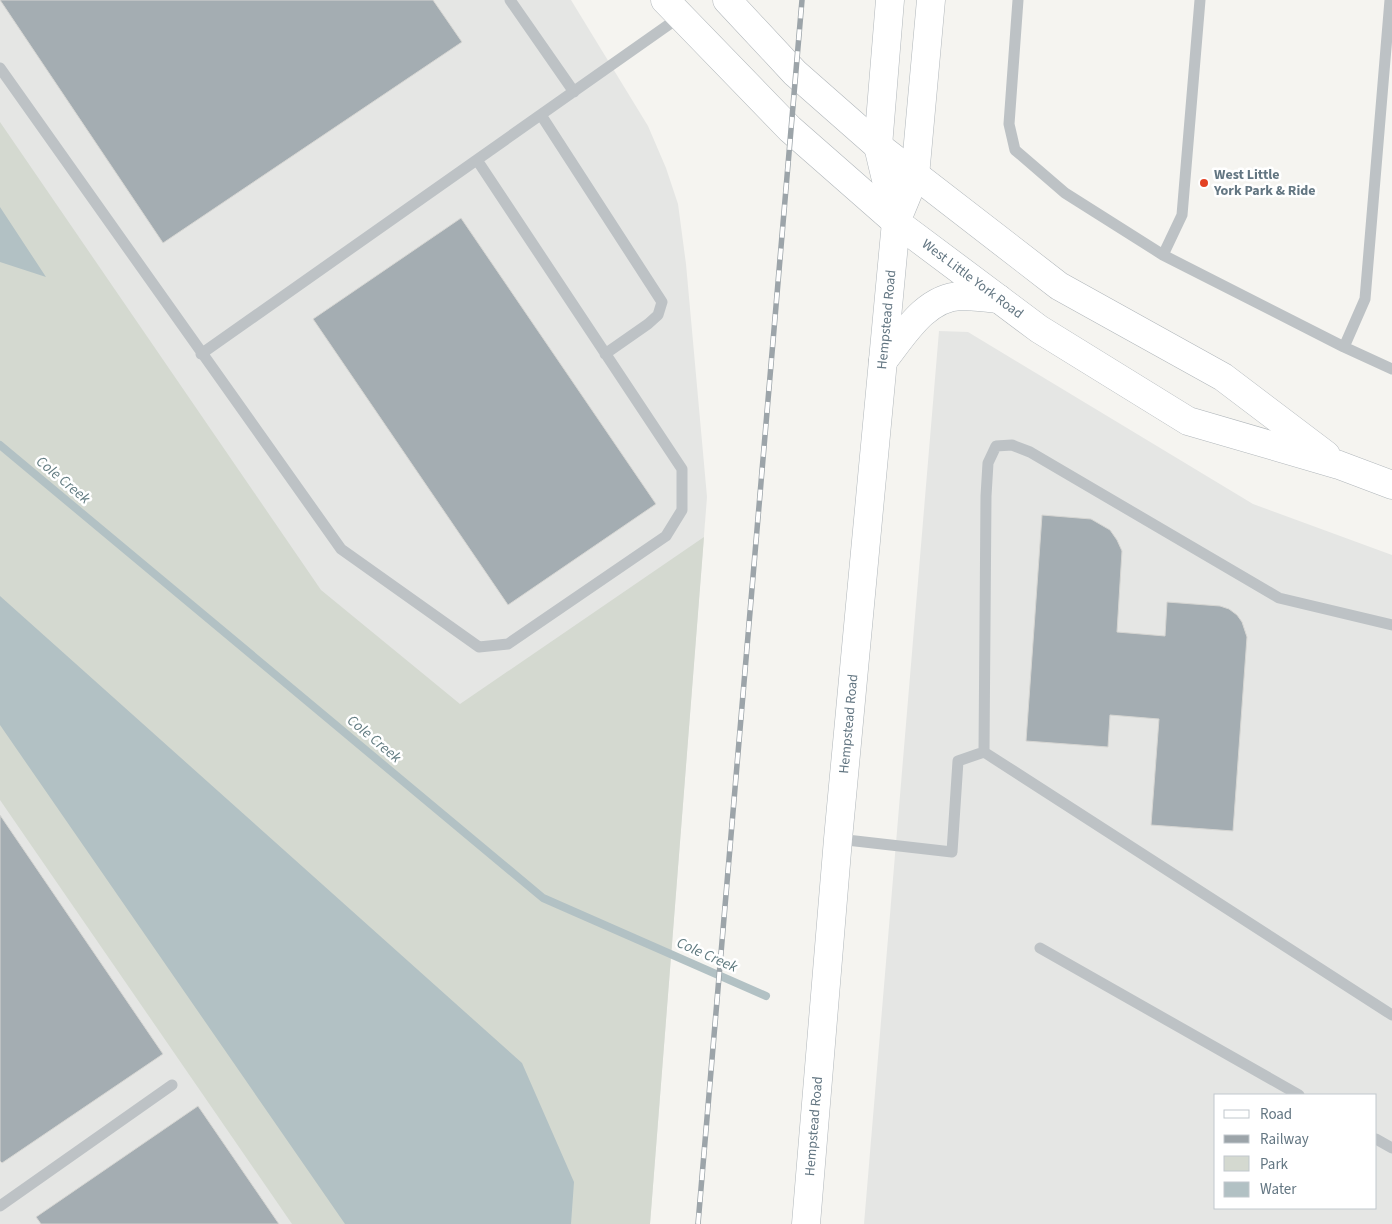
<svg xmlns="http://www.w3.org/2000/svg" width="1392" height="1224" font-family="'Source Sans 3',sans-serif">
<rect width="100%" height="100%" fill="#f5f4f0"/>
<!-- built -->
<path fill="#e5e6e4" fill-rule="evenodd" d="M0 0H571L648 126 666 168 678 204 686 264 707 497 650 1224H0Z
M939 331 968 332 1253 504 1392 555V1224H864ZM1216 1095H1376V1208H1216Z"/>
<!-- green -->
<path fill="#d4d9d0" d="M0 122 321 590 460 704 704 537 650 1224H292L0 800Z"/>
<!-- water -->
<path fill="#b2c1c4" d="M0 207 46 277 0 262Z
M0 596 522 1063 574 1182 571 1224H345L0 725Z"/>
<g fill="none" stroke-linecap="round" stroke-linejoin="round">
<!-- stream -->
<path stroke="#b2c1c4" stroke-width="8" d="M0 445 543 898 766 996"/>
</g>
<!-- building -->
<path fill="#a4adb2" stroke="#d6d6d3" d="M0 0H433L462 42 163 243Z
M461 218 656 504 508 605 313 319Z
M1042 515 1091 519 1110 530 1117 540 1122 551 1117 632 1165 636 1167 602 1220 606 1229 609 1237 615 1242 622 1247 637 1233 831 1151 825 1159 719 1110 715 1108 747 1026 741Z
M0 815 163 1054 2 1163 0 1161Z
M198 1106 279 1224H41L36 1217Z"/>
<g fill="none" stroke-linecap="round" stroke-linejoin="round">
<defs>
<g id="secondary">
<path id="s1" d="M665 0 790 129 896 222 1039 329 1188 421 1339 465 1392 485"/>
<path d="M727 0 795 73 878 146 1059 286 1223 377 1326 455"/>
<path d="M890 0 878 146 896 222"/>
<path d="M883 361C903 336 925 297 961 296 973 296 987 298 999 299"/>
<path id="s2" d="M806 1224 838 839 896 222 915 176 931 0"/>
</g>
</defs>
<!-- secondary casing -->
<use href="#secondary" stroke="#b0b6ba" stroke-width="29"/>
<!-- lane -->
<path stroke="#bdc2c5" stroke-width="11" d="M510 0 574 92
M1018 0 1009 124 1015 150 1065 193 1163 255 1344 347 1392 369
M0 68 341 549 479 647 508 644 666 536 682 510V469L477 160
M541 115 662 302 658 315 648 324 605 354
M1163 255 1182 215 1200 0
M1344 347 1365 299 1390 0
M201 354 681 16
M984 752 986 496 988 463 996 446 1012 445 1030 452 1279 598 1392 625
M838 839 952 852 958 761 984 752 1392 1015
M1040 948 1299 1095
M1376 1139 1392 1148
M0 1206 172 1085"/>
<!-- secondary -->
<use href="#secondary" stroke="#fff" stroke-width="28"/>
<defs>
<path id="rail" d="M698 1224 802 0"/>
</defs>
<!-- rail casing -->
<use href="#rail" stroke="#9ca4a9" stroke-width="5.5"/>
<!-- rail -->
<use href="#rail" stroke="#fff" stroke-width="4" stroke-dasharray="11" stroke-linecap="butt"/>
</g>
<!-- markers -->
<circle fill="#e34123" stroke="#fff" stroke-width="2" cx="1204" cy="183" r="5"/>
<g text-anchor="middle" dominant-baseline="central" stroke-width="5" stroke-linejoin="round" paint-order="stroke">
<!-- poi labels -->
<g font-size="14" font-weight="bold" fill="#637682" stroke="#fff" text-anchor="start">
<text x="1214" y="175">West Little<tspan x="1214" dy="16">York Park &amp; Ride</tspan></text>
</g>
<!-- street labels -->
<g font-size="14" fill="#637682" stroke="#fff">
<text stroke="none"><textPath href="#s1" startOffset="416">West Little York Road</textPath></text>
<text stroke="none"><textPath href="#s2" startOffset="908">Hempstead Road</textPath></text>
<text stroke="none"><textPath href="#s2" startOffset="502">Hempstead Road</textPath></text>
<text stroke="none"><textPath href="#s2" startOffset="98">Hempstead Road</textPath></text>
</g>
<!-- water labels -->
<g font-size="15" font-style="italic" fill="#5f797f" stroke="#fff">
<text transform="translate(63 480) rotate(40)">Cole Creek</text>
<text transform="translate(374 739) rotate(40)">Cole Creek</text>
<text transform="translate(707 955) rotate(24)">Cole Creek</text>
</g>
</g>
<!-- legend -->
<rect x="1214" y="1094" width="162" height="115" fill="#ffffff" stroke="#c1c8cd"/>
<rect x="1224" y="1110" width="25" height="8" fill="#ffffff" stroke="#c1c8cd"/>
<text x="1260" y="1119" font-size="15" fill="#637682">Road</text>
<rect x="1224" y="1135" width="25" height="8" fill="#9ca4a9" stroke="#c1c8cd"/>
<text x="1260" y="1144" font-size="15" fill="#637682">Railway</text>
<rect x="1224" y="1156" width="25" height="15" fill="#d4d9d0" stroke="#c1c8cd"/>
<text x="1260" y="1169" font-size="15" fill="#637682">Park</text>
<rect x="1224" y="1182" width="25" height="15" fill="#b2c1c4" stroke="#c1c8cd"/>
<text x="1260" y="1194" font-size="15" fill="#637682">Water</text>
</svg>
